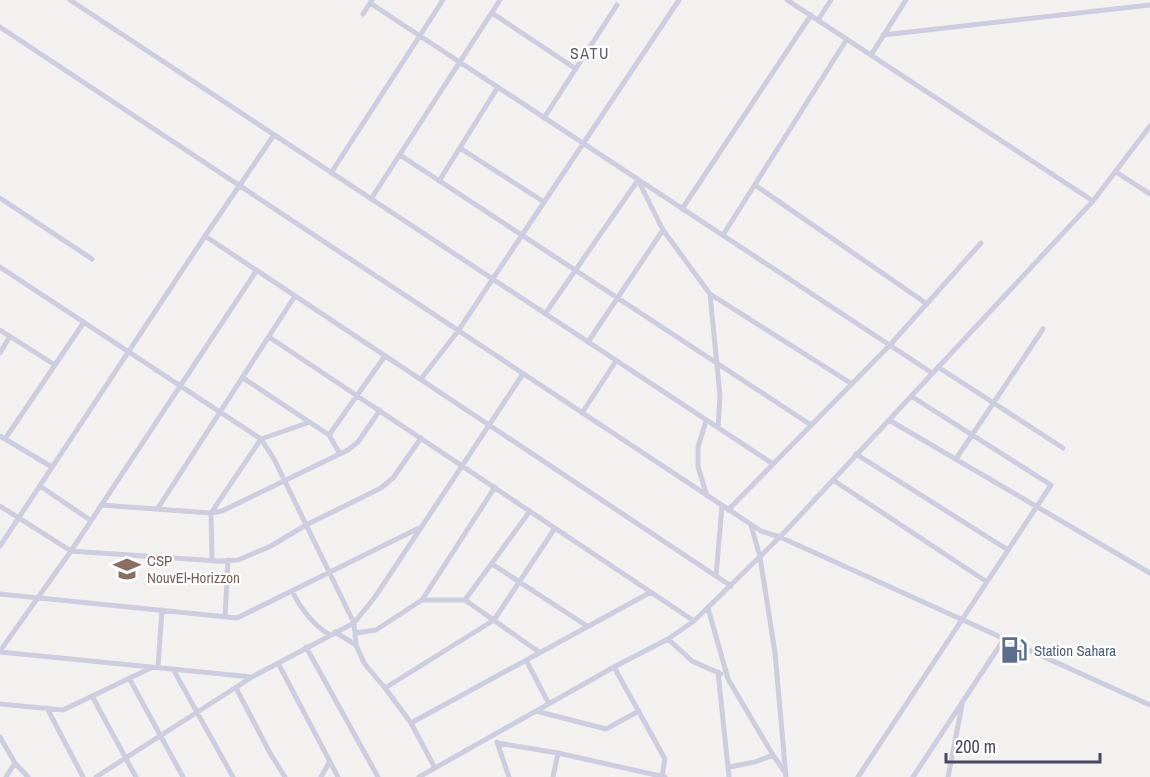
<svg xmlns="http://www.w3.org/2000/svg" width="1150" height="777" font-family="'Archivo Narrow',sans-serif">
<rect width="100%" height="100%" fill="#f3f1f0"/>
<g fill="none" stroke-linecap="round" stroke-linejoin="round">
<!-- street -->
<path stroke="#cccdde" stroke-width="5" d="M70 0 773 464
M787 0 1093 201
M370 3 932 373
M492 13 576 69
M363 14 372 0
M818 20 831 0
M0 27 761 531 780 537 1150 705
M883 35 1150 5
M871 55 906 0
M544 118 617 5
M460 148 544 202
M400 155 811 425
M1116 172 1150 194
M331 173 443 0
M439 181 498 87
M755 185 927 304
M0 198 92 259
M371 199 500 0
M682 209 811 15
M723 235 847 39
M205 236 731 586
M0 267 261 439 274 459 354 623 356 645 335 632
M710 294 852 384
M545 314 638 180 663 230 710 294 720 396 718 428
M0 330 55 365
M269 337 694 621
M588 342 663 230
M0 353 10 336
M938 367 1063 448
M243 378 329 435 340 454
M421 379 458 331 679 0
M582 413 616 361
M889 420 1150 573
M706 421 698 447V467L707 496
M329 435 385 356
M0 436 52 467
M5 439 84 322
M856 454 1008 550
M956 459 1043 329
M833 480 987 582
M40 486 90 520
M101 505 211 513 222 511 348 450 358 442 380 410
M0 506 71 551 217 561 238 560 271 546 306 525 381 488 393 478 421 438
M158 508 295 296
M728 510 890 345 981 243
M751 525 760 557 775 653 786 777
M0 546 205 236 274 135
M212 560 211 513 261 439 310 422
M492 564 587 626
M716 576 722 506
M292 591C301 609 313 625 330 635
M0 594 237 618 419 528
M422 600 495 487
M465 600 530 511
M708 608 728 679 773 755 784 771
M225 617 228 560
M355 633 376 630 422 600H465L539 652
M668 639 692 661 721 674
M356 645 364 663 385 688 494 620 555 528
M306 647 378 777
M0 651 71 551 257 270
M0 652 252 677
M526 660 549 704
M278 663 338 777
M158 667 162 610
M614 667 665 759 662 777
M173 669 233 777
M718 672 729 777
M129 678 183 777
M236 688 270 753 285 777
M385 688 411 723 435 768
M92 696 136 777
M0 704 63 710 151 668
M47 708 83 777
M536 711 606 729 639 711
M411 723 651 592
M0 737 15 763 28 777
M497 742 509 777
M498 743 558 753 665 777
M729 767 755 762 773 755
M6 777 15 763
M96 777 252 677 354 623 375 597 523 374
M321 777 329 763
M419 777 614 667 668 639 694 621 780 537 1093 201 1150 126
M553 777 558 753
M858 777 1051 485 911 396
M913 777 1004 639
M948 777 962 705"/>
</g>
<!-- icons -->
<defs>
<symbol id="school-bare" viewBox="-9 -9 18 18"><path d="M0-5L7-2L0 1L-7-2ZM-4 1L0 2.5L4 1V4Q0 6-4 4Z" fill="#8d6e63" stroke="#fff" stroke-width="2.5" paint-order="stroke"/></symbol>
<symbol id="fuel-bare" viewBox="-9 -9 18 18"><path d="M-5.5-6h7V0h2V4h1.3V-2.5L3-4.5l.8-.8L6-3V5H2.5V1h-1V6h-7ZM-4.2-4.7v3.2H.2V-4.7Z" fill="#5c6f8a" stroke="#fff" stroke-width="2.5" paint-order="stroke"/></symbol>
</defs>
<g fill-rule="evenodd">
<use href="#school-bare" x="108" y="550" width="38" height="38"/>
<use href="#fuel-bare" x="995" y="631" width="38" height="38"/>
</g>
<g text-anchor="middle" dominant-baseline="central" stroke-width="4.5" stroke-linejoin="round" paint-order="stroke">
<!-- education labels -->
<g font-size="15" fill="#785e54" stroke="#fff" text-anchor="start">
<text x="147" y="560">CSP<tspan x="147" dy="17">NouvEl-Horizzon</tspan></text>
</g>
<!-- service labels -->
<g font-size="15" fill="#4e5e75" stroke="#fff" text-anchor="start">
<text x="1034" y="650">Station Sahara</text>
</g>
<!-- neighbourhood labels -->
<g font-size="16" letter-spacing="1.5" fill="#5c5c66" stroke="#fff">
<text x="590" y="53">SATU</text>
</g>
</g>
<!-- scale -->
<path d="M946 753v9h154v-9" fill="none" stroke="#47485f" stroke-width="3"/>
<text x="955" y="753" font-size="18" fill="#47485f" stroke="#ffffff" stroke-width="4.5" paint-order="stroke">200 m</text>
</svg>
